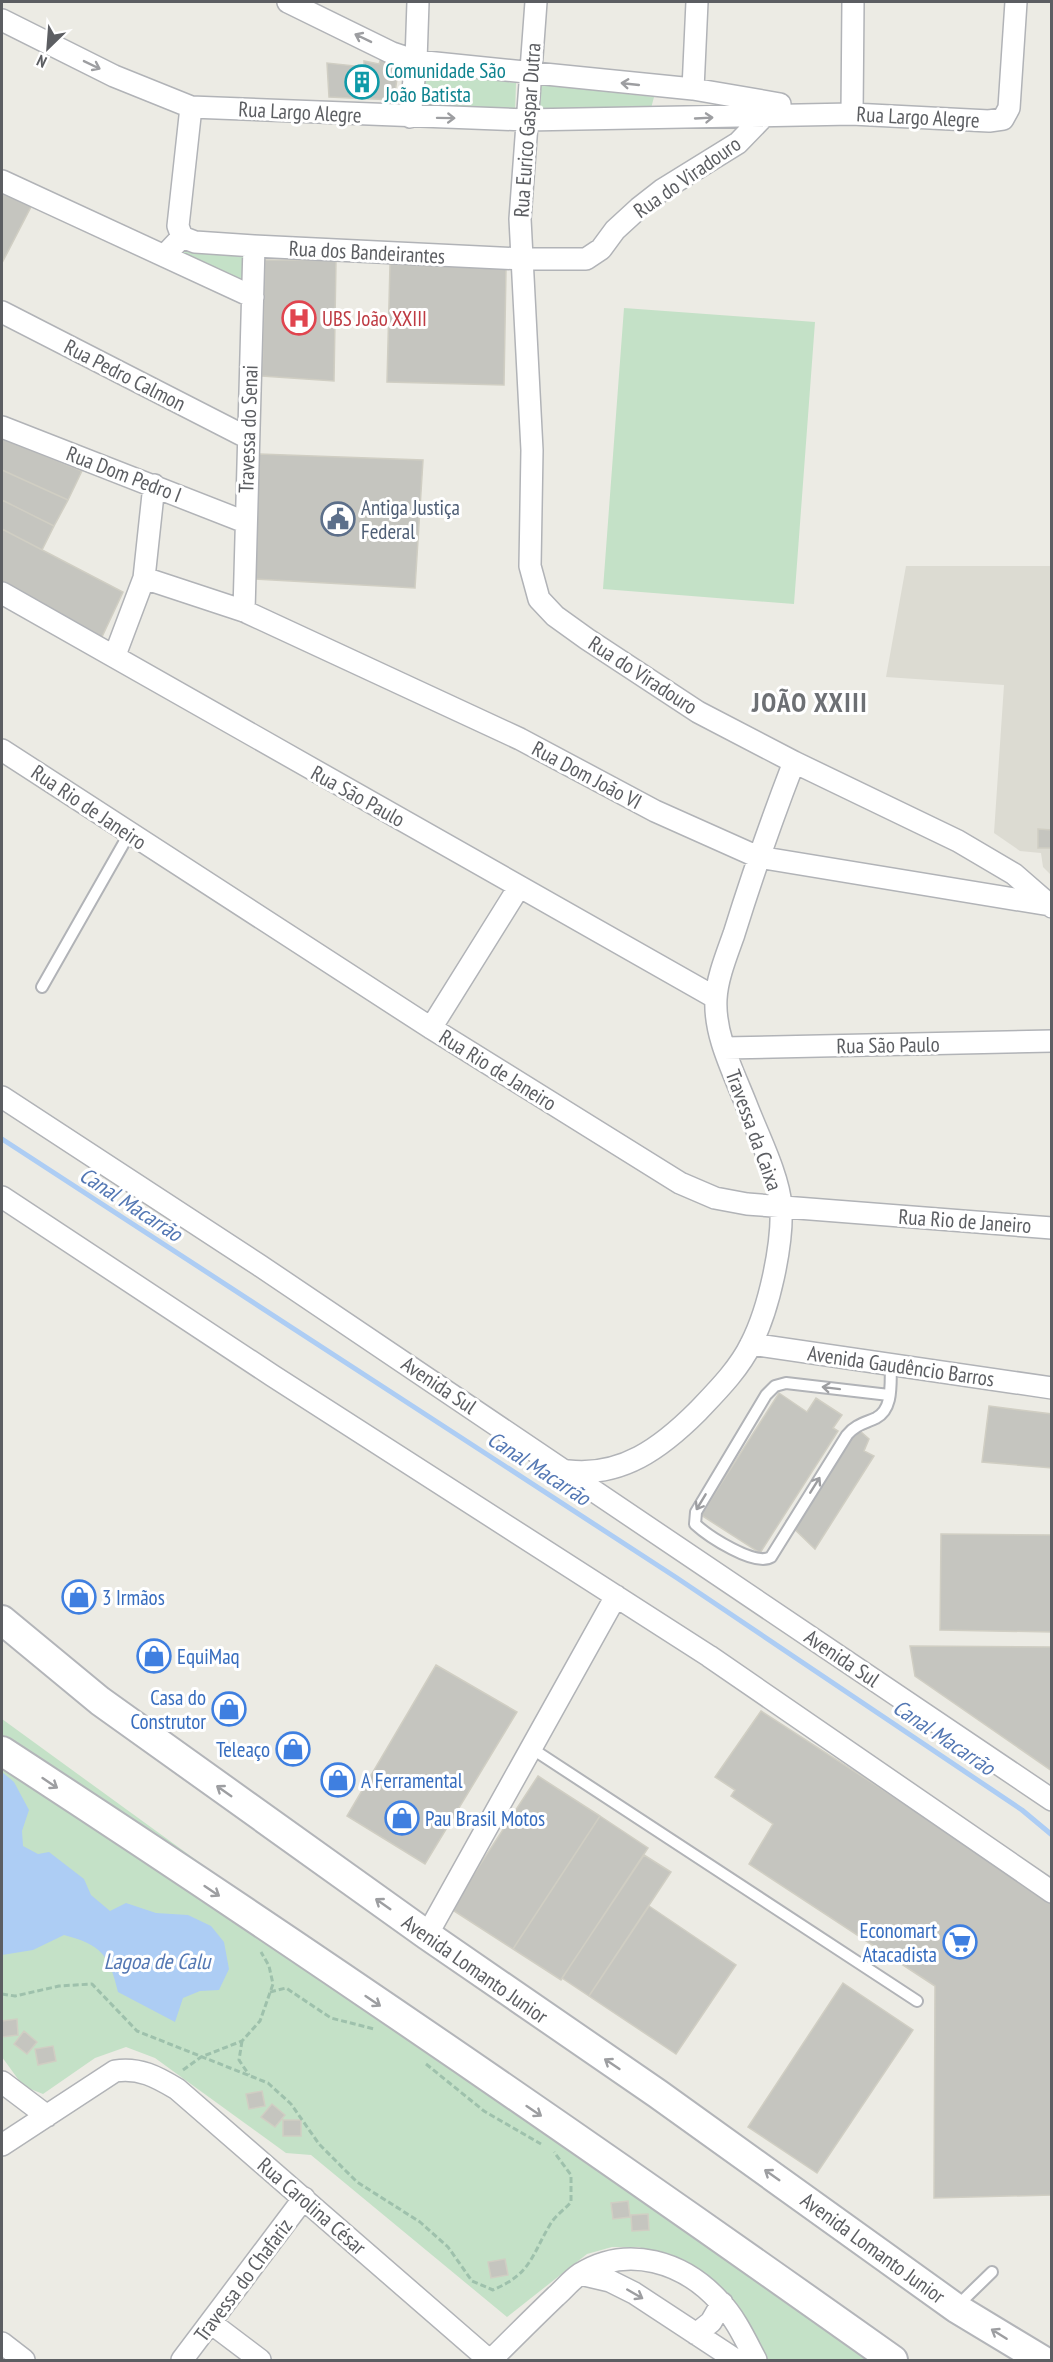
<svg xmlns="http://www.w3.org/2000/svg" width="1053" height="2362" font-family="'PT Sans Narrow',sans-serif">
<rect width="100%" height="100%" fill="#ecebe4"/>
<!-- education -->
<path fill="#dcdbd2" d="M906 566H1051V875L1043 867 1041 853 1020 851 994 833 1004 685 886 677Z"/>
<!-- green -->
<path fill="#c4e1c7" d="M424 73 516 83 515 113 423 110Z
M536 84 654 97 650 112 535 113Z
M181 248 246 252 243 283 178 254Z
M624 308 815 322 794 604 603 589Z
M2 1719 884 2360H762L677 2263 639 2247H612L587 2254 507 2317 311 2155 286 2153 155 2058 126 2047 95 2058 43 2094 23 2086 2 2057Z"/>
<!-- water -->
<path fill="#adcdf4" d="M2 1772 14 1782 29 1810 22 1831 23 1846 38 1854 49 1852 84 1879 91 1895 110 1911 126 1903 156 1913 188 1915 211 1926 224 1942 229 1969 219 1990 200 1991 183 1998 175 2022 118 1992C109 1955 102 1945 64 1935L33 1950 2 1955Z"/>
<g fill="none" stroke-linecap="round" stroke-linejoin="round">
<!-- stream -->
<path stroke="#adcdf4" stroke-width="5" d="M2 1139 677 1578 1022 1810 1052 1835"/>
</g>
<!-- building -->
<path fill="#c5c5bf" stroke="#d0cec3" stroke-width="1.5" d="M381 58 399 64 394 100 329 97 327 63 364 67V61L379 64Z
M2 187 34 201 2 263Z
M265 260H336L334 381 262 376Z
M390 264 506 269 504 385 387 382Z
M2 438 82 471 68 500 2 470Z
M259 454 423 460 415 588 255 579Z
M2 470 68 500 54 526 2 500Z
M2 500 54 526 42 550 2 529Z
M2 529 123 592 101 639 2 584Z
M1038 829 1052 830V848H1038Z
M779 1393 807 1412 816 1398 842 1415 833 1428 838 1431 760 1553 701 1515Z
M989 1406 1052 1414V1468L982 1462Z
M871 1427 860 1431 869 1439 864 1451 874 1456 815 1549 786 1521 855 1432Z
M941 1534 1052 1535V1632L940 1630Z
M910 1646 1052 1647V1771L915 1676Z
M436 1665 517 1712 425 1864 347 1816Z
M761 1711 1052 1899V2195L934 2198 935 1986 749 1864 773 1824 731 1796 735 1790 715 1777Z
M538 1776 600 1816 513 1949 451 1909Z
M600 1816 648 1848 561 1980 513 1949Z
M644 1855 671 1872 589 1996 562 1978Z
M649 1906 736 1965 676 2054 589 1996Z
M843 1983 913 2030 817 2173 748 2127Z
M17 2019 18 2035 2 2037V2021Z
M24 2031 37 2042 27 2054 14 2044Z
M53 2046 56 2061 38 2065 35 2049Z
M262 2091 265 2106 249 2109 246 2094Z
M272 2104 285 2115 275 2127 261 2117Z
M283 2120H301V2136H283Z
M628 2201 630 2217 613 2219 611 2203Z
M648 2214 649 2230 632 2231 631 2215Z
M505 2259 508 2275 491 2278 488 2262Z"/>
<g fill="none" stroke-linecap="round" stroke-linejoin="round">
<defs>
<path id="lane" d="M42 987 129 834
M889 1395 786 1383 775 1386 766 1395 696 1512 695 1524C708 1536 755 1567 771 1557L847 1435C855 1425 865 1423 876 1418 894 1409 890 1382 891 1365
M531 1748 917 2001
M956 2307 992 2272"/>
<path id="street" d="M288 2 392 53 416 61 693 89 780 104
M536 2 520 219 532 450 530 566 539 599 555 616 587 639 698 712 794 762 958 841 1014 874 1052 907
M2 20 114 76 191 107 526 120 852 114 989 121 1003 119 1009 108 1016 2
M693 89 697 2
M852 114 853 2
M410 117 416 61 418 2
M2 181 253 297
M182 237 178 226 191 107
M165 255 182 237 195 242 254 246 522 259H586L601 249 615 230 639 208 662 190 738 143 766 114
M2 312 248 438
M2 427 245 522
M144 578 244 611 520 739 655 811 758 857 1050 905
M2 593 716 998
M244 611 254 246
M115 655 144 578 154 485
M2 750 431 1028 680 1183 715 1198 747 1204 1052 1228
M431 1028 519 887
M724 1048 1052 1041
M2 1097 259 1265 1052 1800
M2 1197 273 1376 709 1656 1052 1892
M751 1344 1052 1388
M568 1471C622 1477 661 1448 698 1411 717 1391 739 1369 751 1344 769 1309 783 1245 781 1206 779 1176 757 1133 746 1104 733 1071 714 1035 716 999 717 978 727 954 734 934 752 876 772 819 794 762
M427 1935 616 1596
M2 2082 47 2116
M2 2145 115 2071C139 2067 157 2077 177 2089L489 2360
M580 2274 610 2281 634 2293 736 2360
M211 2323 260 2360
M696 2334 711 2322 722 2303
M2 2343 24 2360
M182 2360 304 2198
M491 2360C512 2339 534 2317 556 2296 564 2289 571 2280 580 2274 628 2244 684 2262 720 2302 735 2317 746 2341 756 2360"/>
<path id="secondary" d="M2 1620 100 1701 427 1935 658 2094 956 2308 1042 2360
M2 1751C303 1947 600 2152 893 2360"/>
</defs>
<!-- lane casing -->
<use href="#lane" stroke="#b1b3b7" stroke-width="14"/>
<!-- street casing -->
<use href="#street" stroke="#b1b3b7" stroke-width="24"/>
<!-- secondary casing -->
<use href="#secondary" stroke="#b3b5b9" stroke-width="32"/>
<!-- path -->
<path stroke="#9ec1ac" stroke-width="3" stroke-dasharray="6 3" stroke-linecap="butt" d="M270 1992 286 1988 331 2018 374 2029
M2 1994 15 1996 59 1986 92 1984 137 2031 268 2083 291 2104 319 2144 357 2182 420 2222 448 2247 472 2281 493 2290C532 2273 531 2256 551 2223 556 2215 565 2209 571 2202V2175L554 2152
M242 2041 239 2060 249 2075
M426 2064 484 2111 541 2144
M183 2070 201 2057 242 2041 260 2021 273 1984 269 1966 261 1952"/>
<!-- lane -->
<use href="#lane" stroke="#fff" stroke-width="10"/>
<!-- street -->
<use href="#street" stroke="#fff" stroke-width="21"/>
<!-- secondary -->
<use href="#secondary" stroke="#fff" stroke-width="28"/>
</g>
<!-- one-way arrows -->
<defs><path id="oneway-shaft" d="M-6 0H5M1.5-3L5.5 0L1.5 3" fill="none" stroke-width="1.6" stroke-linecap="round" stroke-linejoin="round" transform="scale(1.5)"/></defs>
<g stroke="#9d9ea1">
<use href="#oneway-shaft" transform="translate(363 38) rotate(-154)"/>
<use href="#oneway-shaft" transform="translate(92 65) rotate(26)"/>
<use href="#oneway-shaft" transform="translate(630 84) rotate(-174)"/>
<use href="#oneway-shaft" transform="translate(446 118) rotate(1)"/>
<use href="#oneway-shaft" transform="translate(704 118) rotate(-3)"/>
<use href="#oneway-shaft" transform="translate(831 1388) rotate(-173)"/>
<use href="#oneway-shaft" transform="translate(815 1485) rotate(-58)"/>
<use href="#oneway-shaft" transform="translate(701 1502) rotate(121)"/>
<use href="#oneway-shaft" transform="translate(50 1783) rotate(34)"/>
<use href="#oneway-shaft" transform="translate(224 1791) rotate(-145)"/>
<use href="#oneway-shaft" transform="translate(212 1891) rotate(34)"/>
<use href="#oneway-shaft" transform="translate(383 1904) rotate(-145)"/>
<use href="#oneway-shaft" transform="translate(373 2001) rotate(34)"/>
<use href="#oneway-shaft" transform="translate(612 2064) rotate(-146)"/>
<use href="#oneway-shaft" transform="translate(534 2111) rotate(34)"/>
<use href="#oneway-shaft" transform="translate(772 2175) rotate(-145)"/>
<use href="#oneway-shaft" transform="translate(635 2294) rotate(30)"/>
<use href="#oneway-shaft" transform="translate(999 2334) rotate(-148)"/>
</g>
<!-- icons -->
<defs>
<symbol id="building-ring" viewBox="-11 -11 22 22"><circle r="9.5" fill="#fff" stroke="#0f9aa8" stroke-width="1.5"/><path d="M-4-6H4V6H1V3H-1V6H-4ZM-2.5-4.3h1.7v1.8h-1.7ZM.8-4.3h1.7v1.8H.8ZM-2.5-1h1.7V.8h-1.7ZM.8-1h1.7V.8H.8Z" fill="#0f9aa8"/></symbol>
<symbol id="hospital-ring" viewBox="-11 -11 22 22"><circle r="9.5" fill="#fff" stroke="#e0444e" stroke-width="1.5"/><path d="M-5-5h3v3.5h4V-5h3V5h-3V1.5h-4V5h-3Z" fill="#e0444e"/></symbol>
<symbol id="civic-ring" viewBox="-11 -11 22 22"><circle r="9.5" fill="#fff" stroke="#5c6f8a" stroke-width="1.5"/><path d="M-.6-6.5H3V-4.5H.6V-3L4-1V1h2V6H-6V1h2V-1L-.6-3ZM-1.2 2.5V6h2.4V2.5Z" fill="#5c6f8a"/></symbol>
<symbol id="shop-ring" viewBox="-11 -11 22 22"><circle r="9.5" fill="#fff" stroke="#3f7fe0" stroke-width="1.5"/><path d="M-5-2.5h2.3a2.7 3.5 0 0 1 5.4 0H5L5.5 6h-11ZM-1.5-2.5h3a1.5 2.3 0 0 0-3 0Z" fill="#3f7fe0"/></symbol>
<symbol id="supermarket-ring" viewBox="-11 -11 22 22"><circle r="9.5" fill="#fff" stroke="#3f7fe0" stroke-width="1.5"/><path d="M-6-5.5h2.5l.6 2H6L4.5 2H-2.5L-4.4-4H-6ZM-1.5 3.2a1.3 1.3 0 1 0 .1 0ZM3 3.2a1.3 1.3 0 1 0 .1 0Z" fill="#3f7fe0"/></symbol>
</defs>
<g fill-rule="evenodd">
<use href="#building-ring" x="343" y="63" width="38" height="38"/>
<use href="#hospital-ring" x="280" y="299" width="38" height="38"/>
<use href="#civic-ring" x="319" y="500" width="38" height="38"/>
<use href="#shop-ring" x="60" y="1578" width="38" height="38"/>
<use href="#shop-ring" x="135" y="1637" width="38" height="38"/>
<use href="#shop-ring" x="210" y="1690" width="38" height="38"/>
<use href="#shop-ring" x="274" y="1730" width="38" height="38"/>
<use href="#shop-ring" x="319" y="1761" width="38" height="38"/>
<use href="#shop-ring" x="383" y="1799" width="38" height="38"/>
<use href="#supermarket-ring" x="941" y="1923" width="38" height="38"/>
</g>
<g text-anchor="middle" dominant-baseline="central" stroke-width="6" stroke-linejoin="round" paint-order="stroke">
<!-- culture labels -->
<g font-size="21" fill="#0d838f" stroke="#fff" text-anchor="start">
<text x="385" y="70">Comunidade São<tspan x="385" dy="24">João Batista</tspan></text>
</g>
<!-- street labels -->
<g font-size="21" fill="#5c5e62" stroke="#fff">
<text transform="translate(300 112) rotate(3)">Rua Largo Alegre</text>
<text transform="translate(918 117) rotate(3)">Rua Largo Alegre</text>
<text transform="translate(527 130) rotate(-86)">Rua Eurico Gaspar Dutra</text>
<text transform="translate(687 177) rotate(-35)">Rua do Viradouro</text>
<text transform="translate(367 252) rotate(3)">Rua dos Bandeirantes</text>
<text transform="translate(125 375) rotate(27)">Rua Pedro Calmon</text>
<text transform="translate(248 429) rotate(-88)">Travessa do Senai</text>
<text transform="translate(124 474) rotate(21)">Rua Dom Pedro I</text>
<text transform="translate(643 675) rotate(33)">Rua do Viradouro</text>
<text transform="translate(587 775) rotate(28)">Rua Dom João VI</text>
<text transform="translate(358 796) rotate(29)">Rua São Paulo</text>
<text transform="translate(89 807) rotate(34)">Rua Rio de Janeiro</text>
<text transform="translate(888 1045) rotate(-1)">Rua São Paulo</text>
<text transform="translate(498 1070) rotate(32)">Rua Rio de Janeiro</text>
<text transform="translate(754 1130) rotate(70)">Travessa da Caixa</text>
<text transform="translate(965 1221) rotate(4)">Rua Rio de Janeiro</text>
<text transform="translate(901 1366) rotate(8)">Avenida Gaudêncio Barros</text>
<text transform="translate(439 1385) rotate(34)">Avenida Sul</text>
<text transform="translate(842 1658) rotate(34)">Avenida Sul</text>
<text transform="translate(475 1969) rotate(35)">Avenida Lomanto Junior</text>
<text transform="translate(312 2206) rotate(41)">Rua Carolina César</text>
<text transform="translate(873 2248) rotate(36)">Avenida Lomanto Junior</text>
<text transform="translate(243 2280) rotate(-53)">Travessa do Chafariz</text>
</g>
<!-- health labels -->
<g font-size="21" fill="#be3a42" stroke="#fff" text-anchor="start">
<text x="322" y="318">UBS João XXIII</text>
</g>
<!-- service labels -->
<g font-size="21" fill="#4e5e75" stroke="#fff" text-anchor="start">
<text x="361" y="507">Antiga Justiça<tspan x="361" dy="24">Federal</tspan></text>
</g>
<!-- shop labels -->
<g font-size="21" fill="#366cbe" stroke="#fff" text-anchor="start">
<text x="102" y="1597">3 Irmãos</text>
<text x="177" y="1656">EquiMaq</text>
<text x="206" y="1697" text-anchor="end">Casa do<tspan x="206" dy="24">Construtor</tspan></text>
<text x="270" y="1749" text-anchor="end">Teleaço</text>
<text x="361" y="1780">A Ferramental</text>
<text x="425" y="1818">Pau Brasil Motos</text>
<text x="937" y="1930" text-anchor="end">Economart<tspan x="937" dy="24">Atacadista</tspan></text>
</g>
<!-- water labels -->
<g font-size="22" font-style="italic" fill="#5377b3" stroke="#fff">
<text transform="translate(131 1204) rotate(33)">Canal Macarrão</text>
<text transform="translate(539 1468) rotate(33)">Canal Macarrão</text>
<text transform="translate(944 1737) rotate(34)">Canal Macarrão</text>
<text x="157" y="1961">Lagoa de Calu</text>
</g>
<!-- district labels -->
<g font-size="27" font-weight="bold" letter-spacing="1.5" fill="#6d7074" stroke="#fff">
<text x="810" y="702">JOÃO XXIII</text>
</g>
</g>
<!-- border -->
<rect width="1053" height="2362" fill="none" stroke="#5c5e62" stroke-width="6"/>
<!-- north arrow -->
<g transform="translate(48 48) rotate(205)" stroke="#ffffff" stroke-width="4.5" paint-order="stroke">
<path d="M0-4.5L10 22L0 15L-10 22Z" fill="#5c5e62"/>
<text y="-9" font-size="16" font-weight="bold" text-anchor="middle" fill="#5c5e62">N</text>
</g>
</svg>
